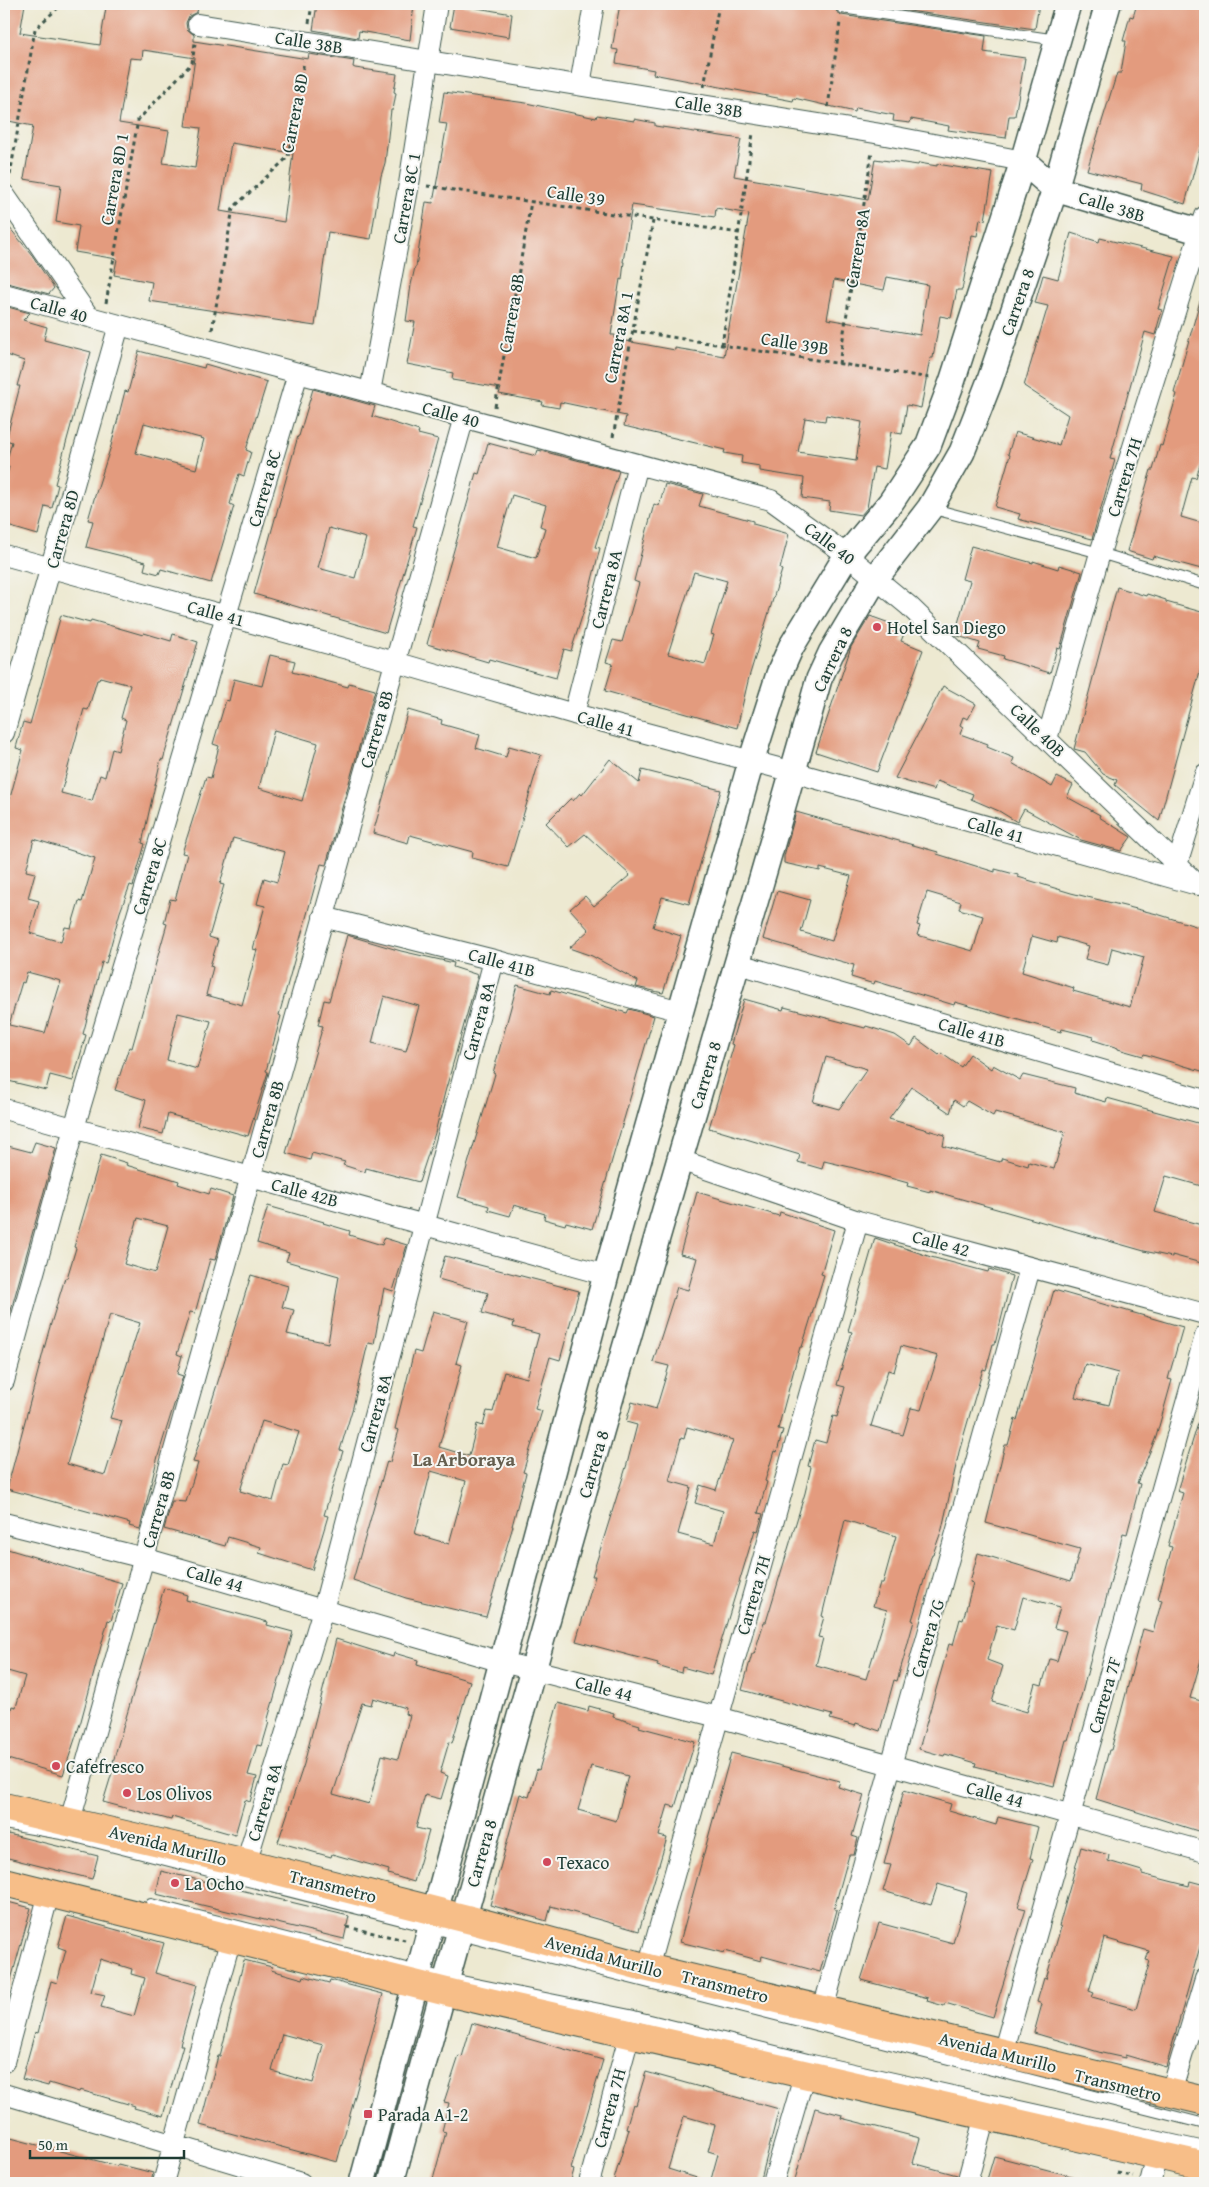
<svg xmlns="http://www.w3.org/2000/svg" width="1209" height="2187" font-family="'Gentium Book Plus',serif">
<rect width="100%" height="100%" fill="#f6f6f2"/>
<filter id="ink" filterUnits="userSpaceOnUse"><feTurbulence type="fractalNoise" baseFrequency=".02" numOctaves="2"/><feDisplacementMap in="SourceGraphic" scale="10" xChannelSelector="R" yChannelSelector="G"/><feConvolveMatrix kernelMatrix="1 2 1 2 8 2 1 2 1" color-interpolation-filters="sRGB"/></filter>
<filter id="wash" filterUnits="userSpaceOnUse"><feTurbulence type="fractalNoise" baseFrequency=".0096" numOctaves="4" result="noise"/><feDisplacementMap in="SourceGraphic" scale="20" xChannelSelector="R" yChannelSelector="G"/><feGaussianBlur stdDeviation="1.12" result="paint"/><feColorMatrix in="noise" values="0 0 0 0 0 0 0 0 0 0 0 0 0 0 0 0 0 1.4 0 .05"/><feComposite in="paint" operator="in"/></filter>
<g filter="url(#wash)">
<rect width="100%" height="100%" fill="#ede9d1"/>
<g id="blocks">
<!-- building -->
<path fill="#e39b7e" fill-rule="evenodd" d="M4 4H25L20 33 100 45 106 7H110V4H199L197 12 189 16 186 23 187 29 194 35V41L308 59 309 54 354 61 353 67 355 68 397 74 394 92 396 93 393 110H391L385 163 381 176 371 239 328 232 315 326 149 301 152 282 114 275 117 259 75 252 79 226 56 222 61 185 24 179 33 126 4 120ZM143 50 195 58 185 126 201 128 195 168 163 163 169 131 119 123 130 58 142 59ZM231 143 293 153 284 222 220 211Z
M317 4H414L410 40 359 31 358 38 313 30Z
M454 4 512 14 509 37 450 27Z
M620 4H837L836 11 841 15 986 36 984 52 1025 58 1015 116H1009L1006 138 948 130 949 126 911 119 910 123 893 121 894 115 856 108 855 112 794 98 793 101 653 74 654 70 616 63 618 50 612 49Z
M860 4H1039L1035 29Z
M1137 4H1205V143L1202 142 1185 204 1141 190 1142 184 1087 170 1117 73H1121L1126 41H1123L1130 16 1133 17Z
M444 92 526 103 596 118 597 115 634 121V119L655 123V126L741 139 734 176 868 200 875 159 918 165 919 163 937 166V164L993 173 985 220 980 219 977 236 972 235 962 290H957L951 318 940 316 933 358H930L921 408 907 405 902 434 891 432 885 469 874 467 867 508 861 515 829 510 830 502 802 498 804 478 760 471V466L741 463 742 456 724 453 725 450 624 426 626 416 560 402 559 408 542 405 543 402 499 394 501 388 452 380 453 373 407 364 415 322 406 321 411 285 415 267H416L426 202 433 203 447 124 439 123ZM632 205 715 217 716 208 749 214 724 356 675 348V350L615 339V335H611L620 279 622 280 624 262H623ZM887 277 928 285 920 335 827 319 834 280 884 290ZM826 415 862 422 856 461 798 452 805 418 825 421Z
M4 221 32 255 54 288 49 294 4 282Z
M1071 233 1099 242 1100 238 1174 256 1158 309 1162 310 1155 335 1145 332 1110 459 1115 460 1092 539 1018 519 1020 514 995 507 1010 455 1008 454 1015 432 1059 445 1068 415 1024 386 1048 306 1035 303 1043 275 1058 279Z
M1200 301 1205 302V456L1203 455 1196 478 1192 477 1181 517 1205 524V570L1153 556 1152 559 1127 551 1151 470H1153L1160 445 1162 446 1177 394 1174 393Z
M4 306 30 313 23 320 47 327 44 340 91 352 62 458 55 484 58 485 52 508 45 506 38 535 4 525V486L9 467 5 466 12 442 6 440 20 386H17L24 361 4 354V332L8 315H4Z
M139 351 204 368 205 364 267 382 246 450 251 452 244 476 239 474 230 504 234 506 211 583 161 569 159 574 144 570 146 562 86 547 93 521 88 520 94 499 111 446 125 391 128 392ZM144 423 204 439 196 469 136 453Z
M313 389 375 406 372 416 419 431 418 434 438 439 413 526 417 527 386 633 254 594 298 436H299ZM329 528 366 538 355 578 318 568Z
M488 443 536 456 538 450 619 471 595 547 600 548 586 604 571 651 564 649 556 678 489 659 488 662 427 644 476 473 479 474ZM512 495 546 505 540 526 545 528 536 558 497 547Z
M665 484 703 494 699 506 753 521V524L789 534 780 569 782 570 749 677 737 728 605 691 613 664 606 662 613 640 622 642 639 583 634 581 647 530 654 504 659 506ZM694 572 727 581 711 634 714 635 705 664 668 654Z
M971 546 1033 563V561L1058 569 1059 565 1082 572 1060 649 1057 648 1050 673 1003 659 1004 656 978 649 980 643 958 636 955 634 970 581 962 579Z
M1117 587 1146 596 1147 594 1166 600V602L1205 613V653L1159 821 1115 785 1117 780 1103 774 1085 752 1074 749Z
M61 615 90 623 91 620 143 635 144 633 171 641 173 634 198 642 163 760 161 759 142 843 145 844 133 886 130 885 120 912 106 963 102 962 83 1034 86 1035 73 1081 50 1075 46 1090 4 1080V808L7 809 23 750 16 748 23 722 30 724ZM100 677 130 685 121 718 126 720 118 751 112 749 105 777 100 775 92 801 61 793 84 709 88 710 97 680H99ZM34 839 95 858 82 902 79 901 71 928 65 927 61 942 30 933 39 901 28 898 35 873 26 871ZM27 972 61 981 45 1033 9 1025 22 982 24 983Z
M870 616 906 629 901 641 923 650 877 772 816 752 851 647Z
M270 655 295 661 292 672 348 687 349 683 375 690 326 865 321 864 279 1015 281 1016 266 1071 268 1072 248 1136 168 1114 163 1134 138 1128 146 1100 115 1090 129 1047 132 1048 144 1005 167 924 164 923 170 899 175 900 187 854 182 853 190 828 206 777 211 778 219 746 213 744 226 700 229 701 234 679 262 686ZM274 730 318 743 302 801 259 788ZM233 838 285 852 277 882 264 878 257 904 265 906 253 949 257 950 242 1005 206 995 213 967 210 966 218 940 209 937 224 885 220 884ZM178 1013 211 1021 197 1069 167 1060Z
M943 686 976 704 968 719 963 717 960 725 963 727 960 734 988 744 987 747 1014 758 1012 763 1052 787 1057 777 1073 785 1067 797 1100 815 1099 817 1131 837 1121 851 1081 840 1024 809 1017 822 999 811 971 799 973 794 937 781 934 790 895 778Z
M408 710 442 720 441 724 480 735 476 748 506 757 509 746 541 755 508 867 472 858 473 852 410 835 408 843 373 833Z
M610 759 639 783 642 770 721 790 689 904 662 897 653 927 681 936 663 993 636 987 638 981 592 956 569 948 589 930 570 909 585 896 594 906 630 875 585 834 569 847 546 823 571 798 573 801 580 793 582 795Z
M796 812 938 852 937 854 995 872V869L1018 875V877L1071 893 1157 914 1205 929V1072L1144 1054 1143 1056 1118 1049V1048L1093 1040 1094 1037 1062 1029 1061 1032 955 1002 954 1005 875 981 874 984 851 977 854 965 763 939 777 891 810 900 801 932 832 941 851 876 820 868V871L784 863V856ZM927 892 961 902 959 909 983 916 973 951 917 935 920 926 917 925ZM1032 936 1057 943 1058 937 1089 946 1085 959 1108 965 1112 948 1144 957 1130 1007 1073 991 1074 988 1022 972Z
M347 935 401 951 454 963 453 967 478 975 445 1092 435 1133 419 1182 366 1168 365 1172 343 1165 345 1162 312 1153 310 1160 286 1153 323 1026 318 1025 324 1000 329 1001ZM384 996 419 1006 406 1051 372 1043Z
M517 985 550 994 551 990 627 1013 629 1009 654 1016 592 1229 566 1222 565 1225 544 1219 545 1214 514 1205 510 1216 488 1210 489 1206 458 1197 495 1074 493 1073Z
M744 999 783 1010 784 1007 865 1028 866 1026 895 1035 911 1046 916 1038 939 1055 941 1053 961 1067 970 1054 991 1069 993 1065 1020 1080 1023 1075 1075 1088 1074 1093 1106 1102 1107 1098 1205 1125V1187L1166 1176 1155 1212 1205 1226V1264L1172 1255V1257L1144 1251 930 1190V1192L907 1186 908 1183 850 1167 824 1161 822 1169 798 1162 800 1155 709 1128 734 1045 731 1044ZM826 1057 867 1069 839 1109 813 1102ZM912 1087 950 1113 954 1100 963 1106 967 1101 993 1116 995 1112 1065 1132 1054 1169 1029 1162 1028 1166 1002 1158 1000 1162 943 1146 945 1135 889 1119Z
M35 1142 56 1148 8 1321H4V1145L31 1152Z
M101 1155 127 1163 126 1165 179 1181 178 1184 209 1194 211 1189 233 1196 215 1260 210 1259 195 1313 190 1312 177 1354 182 1356 177 1374 183 1376 158 1456 140 1529 129 1526 130 1523 7 1489 49 1330 65 1278H67L76 1248 74 1247ZM138 1218 168 1226 155 1273 124 1264ZM110 1314 140 1323 110 1418 122 1421 105 1475 67 1464Z
M697 1192 779 1216 780 1212 834 1230 821 1274 824 1275 802 1347H800L778 1429 783 1430 777 1452 774 1451 765 1481 767 1482 758 1513 763 1514 758 1531 755 1530 711 1675 682 1667 681 1673 657 1666 658 1663 576 1641 595 1576H592L627 1464 637 1425 626 1422 632 1402 656 1409 669 1366 653 1362 677 1287 688 1290 697 1258 680 1254ZM687 1427 733 1440 716 1490 700 1485 695 1503 723 1511 714 1544 678 1534 691 1487 669 1481 681 1438 684 1439Z
M268 1206 324 1222 323 1223 350 1231 349 1235 382 1245 384 1238 407 1245 393 1291 384 1288 374 1344 368 1343 353 1407 340 1450 343 1451 324 1515 328 1516 312 1570 259 1553 261 1547 228 1537 225 1546 164 1529 172 1501 186 1502 198 1463 193 1462 251 1275 288 1286 282 1307 294 1310 287 1334 328 1343 339 1276 286 1261 289 1253 257 1243ZM262 1421 299 1432 288 1465 283 1464 273 1501 240 1491Z
M875 1238 931 1257 988 1272 989 1269 1012 1276 995 1344H993L986 1370 983 1369 959 1452 942 1529 933 1554H932L912 1620 914 1621 906 1650 897 1681 894 1680 880 1731 856 1723 855 1726 830 1719 832 1715 742 1690 752 1654H754L764 1622H766L805 1493 811 1467 808 1466 815 1440 826 1443 833 1416 837 1417 845 1387 837 1385 852 1332 848 1331ZM901 1346 938 1356 921 1410 911 1408 903 1435 871 1426 888 1370 894 1372ZM845 1520 896 1536 883 1583H880L873 1606 887 1610 866 1679 816 1665 823 1638 818 1637 824 1617 822 1616Z
M445 1256 579 1291 560 1360 550 1357 535 1409 542 1411 523 1472 526 1473 512 1526H513L486 1617 406 1598 353 1580 387 1461 390 1462 399 1430 395 1429 414 1351 421 1353 433 1311 468 1321 456 1363 462 1365 439 1447 469 1456 477 1424 483 1426 487 1411 493 1412 504 1372 527 1378 539 1334 513 1327 514 1322 482 1313 488 1293 438 1279ZM431 1471 466 1481 449 1544 415 1534Z
M1054 1290 1183 1327 1168 1379 1172 1380 1156 1437 1137 1483 1140 1484 1127 1534 1123 1533 1082 1693 1068 1740H1066L1054 1786 975 1766 976 1763 945 1754 944 1756 919 1749 949 1644 953 1645 960 1619 963 1620 973 1583 970 1582 978 1553 1071 1581 1080 1549 986 1523 1005 1445H1008L1015 1419 1017 1420ZM1085 1364 1118 1373 1109 1405 1075 1397ZM1023 1597 1060 1607 1054 1628 1066 1631 1057 1661 1050 1659 1042 1685 1035 1683 1027 1712 992 1702 1003 1666 987 1660 997 1625 1014 1630Z
M1201 1414H1205V1646L1190 1698 1205 1702V1832H1201L1096 1799 1109 1750H1111L1143 1629 1153 1632 1162 1600 1158 1599 1172 1547 1168 1546 1183 1493 1177 1491Z
M4 1548 122 1583 111 1621 108 1620 81 1721 63 1775 4 1758V1737L12 1706 16 1707 25 1676 4 1670Z
M164 1588 187 1595 186 1600 268 1622 267 1625 293 1632 267 1722H269L262 1746 257 1745 248 1775 257 1777 250 1802 245 1800 235 1835 172 1817 171 1820 103 1802 115 1763 113 1762 120 1738Z
M336 1639 393 1657 394 1653 418 1660 417 1665 470 1681 452 1743 449 1742 440 1773 448 1776 441 1799 425 1795 416 1828 429 1831 414 1882 388 1874 389 1870 332 1854 331 1857 278 1842 304 1764ZM373 1698 406 1708 405 1714 410 1715 398 1759 382 1755 369 1804 333 1794 362 1703 371 1705Z
M558 1703 588 1711 589 1706 614 1713 613 1717 640 1725 639 1727 695 1742 675 1807 668 1805 659 1836 667 1838 639 1931 551 1906 547 1921 490 1905 520 1794 529 1797 537 1769 539 1770ZM591 1766 628 1776 616 1821 578 1810Z
M731 1753 840 1781 838 1787 864 1795 852 1836 858 1838 854 1855H849L834 1909 837 1910 820 1972 762 1956 761 1961 725 1951 724 1953 680 1942Z
M904 1790 951 1804 949 1811 996 1825 998 1817 1038 1827 1030 1858 1033 1859 1018 1907 1026 1909 993 2017 945 2003 944 2006 927 2001 928 1998 861 1980 879 1923 953 1943 967 1893 938 1884 931 1905 883 1891 891 1865 884 1864Z
M4 1833 98 1856 92 1879 4 1857Z
M1081 1847 1109 1855 1108 1861 1142 1871V1874L1189 1886 1190 1881 1205 1885V1929L1166 2067 1125 2055V2058L1102 2053 1034 2033 1042 2004 1037 2002 1044 1978 1046 1979 1061 1927 1059 1926ZM1104 1938 1149 1951 1146 1960 1150 1961 1136 2009 1092 1997 1094 1993 1089 1991Z
M161 1871 349 1916 344 1939 156 1894Z
M4 1901 31 1908 9 1987H4Z
M67 1916 164 1943 155 1973 197 1985 180 2045H183L163 2116 134 2108 135 2106 80 2090 79 2092 49 2083 48 2086 22 2079 35 2032 38 2033 51 1981 57 1983 66 1950 58 1947ZM100 1959 132 1969 131 1974 145 1978 134 2016 101 2007 105 1995 91 1992Z
M244 1960 272 1967 271 1970 303 1979 304 1976 329 1983 330 1980 383 1994 337 2162 200 2125 218 2056H220ZM282 2034 323 2045 313 2083 272 2071Z
M472 2023 603 2060 571 2169 574 2170 570 2183H432L446 2132 442 2131 449 2103 444 2102 459 2056 462 2057Z
M646 2072 779 2109 760 2183H710L718 2154 708 2151 715 2125 684 2116 668 2169 700 2179 699 2183H613L629 2129 626 2128 633 2104 636 2105Z
M815 2108 842 2115 841 2118 920 2138 913 2163 957 2175 955 2183H794Z
M7 2137 117 2166 118 2164 153 2173 151 2183H4V2150Z
M994 2156 1079 2178 1078 2183H986Z"/>
</g>
</g>
<g filter="url(#ink)">
<use href="#blocks" fill-opacity="0" stroke="#3e574c" stroke-width="1"/>
<g fill="none" stroke-linecap="round" stroke-linejoin="round">
<defs>
<path id="service" d="M842 8 1057 40
M930 508 1100 553 1205 585
M4 1824 67 1835 1205 2124
M151 1904 446 1978 634 2016 808 2059 1205 2147"/>
<path id="minor" d="M198 24 875 133 1023 161
M580 85 594 4
M4 194 89 317
M4 294 771 500 847 555 909 606 1198 885
M370 392 409 184 437 4
M4 555 395 662 574 714 793 772 1194 884
M574 714 638 464
M4 733 119 325
M1047 739 1100 553 1205 216
M1177 865 1205 774
M323 917 494 960 680 1011
M739 964 1205 1100
M4 1109 606 1275
M680 1160 858 1221 1205 1314
M4 1381 74 1128 298 373
M4 1523 144 1558 502 1662 718 1717 1205 1852
M70 1821 464 417
M246 1863 323 1610 494 960
M648 1968 858 1221
M823 2009 1030 1268
M1003 2053 1205 1336
M4 2062 49 1893
M1171 2093 1205 1979
M4 2094 301 2183
M163 2183 231 1938
M589 2183 630 2033
M773 2183 805 2073
M967 2183 985 2115
M1150 2183 1157 2155"/>
<path id="tertiary" d="M1023 161 1055 189 1205 233
M362 2183 606 1275 751 762 779 674 791 647 847 555 891 502 928 446 952 382 1023 161 1068 4
M391 2183C483 1842 580 1502 679 1162 726 1001 774 840 819 679L831 653 875 579 930 508 962 452 989 383 1055 189 1108 4"/>
<path id="primary" d="M4 1807 246 1863 475 1921 648 1968 1205 2101
M4 1882 455 1994 1205 2166"/>
</defs>
<!-- service casing -->
<use href="#service" stroke="#3e574c" stroke-width="12"/>
<!-- minor casing -->
<use href="#minor" stroke="#3e574c" stroke-width="22"/>
<!-- tertiary casing -->
<use href="#tertiary" stroke="#3e574c" stroke-width="28"/>
<!-- primary casing -->
<use href="#primary" stroke="#3e574c" stroke-width="30"/>
<!-- path -->
<path stroke="#3e574c" stroke-width="3" stroke-dasharray="4 4" stroke-linecap="butt" d="M309 23 312 4
M704 87 719 4
M828 107 840 22
M10 175 35 29 62 4
M427 186 739 233
M106 303 138 120 192 63 195 43
M212 330 233 208 288 157 304 61
M633 331 930 378
M722 345 753 133
M839 364 872 152
M495 407 531 202
M613 437 653 221
M347 1927 405 1940
M1117 2173 1133 2176"/>
<!-- service -->
<use href="#service" stroke="#fff" stroke-width="10"/>
<!-- minor -->
<use href="#minor" stroke="#fff" stroke-width="20"/>
<!-- tertiary -->
<use href="#tertiary" stroke="#fff" stroke-width="25"/>
<!-- primary -->
<use href="#primary" stroke="#f7be88" stroke-width="28"/>
</g>
</g>
<!-- markers -->
<g fill="#d1495b" stroke="#f6f6f2" stroke-width="2">
<circle cx="877" cy="627" r="5"/>
<circle cx="56" cy="1766" r="5"/>
<circle cx="127" cy="1793" r="5"/>
<circle cx="547" cy="1862" r="5"/>
<circle cx="175" cy="1883" r="5"/>
<rect x="363" y="2109" width="10" height="10" rx="2.5"/>
</g>
<g text-anchor="middle" dominant-baseline="central" stroke-width="4" stroke-linejoin="round" paint-order="stroke">
<!-- street labels -->
<g font-size="18" fill="#1f3d34" stroke="#f6f6f2">
<text transform="translate(309 42) rotate(9)">Calle 38B</text>
<text transform="translate(709 106) rotate(9)">Calle 38B</text>
<text transform="translate(294 113) rotate(-79)">Carrera 8D</text>
<text transform="translate(114 179) rotate(-80)">Carrera 8D 1</text>
<text transform="translate(576 195) rotate(9)">Calle 39</text>
<text transform="translate(406 198) rotate(-80)">Carrera 8C 1</text>
<text transform="translate(1112 206) rotate(17)">Calle 38B</text>
<text transform="translate(857 248) rotate(-81)">Carrera 8A</text>
<text transform="translate(1017 302) rotate(-71)">Carrera 8</text>
<text transform="translate(59 309) rotate(15)">Calle 40</text>
<text transform="translate(511 313) rotate(-80)">Carrera 8B</text>
<text transform="translate(618 337) rotate(-79)">Carrera 8A 1</text>
<text transform="translate(795 343) rotate(9)">Calle 39B</text>
<text transform="translate(451 414) rotate(15)">Calle 40</text>
<text transform="translate(1124 477) rotate(-73)">Carrera 7H</text>
<text transform="translate(264 488) rotate(-74)">Carrera 8C</text>
<text transform="translate(62 529) rotate(-74)">Carrera 8D</text>
<text transform="translate(830 543) rotate(37)">Calle 40</text>
<text transform="translate(606 589) rotate(-76)">Carrera 8A</text>
<text transform="translate(216 613) rotate(15)">Calle 41</text>
<text transform="translate(832 659) rotate(-65)">Carrera 8</text>
<text transform="translate(606 723) rotate(15)">Calle 41</text>
<text transform="translate(376 729) rotate(-74)">Carrera 8B</text>
<text transform="translate(1038 730) rotate(44)">Calle 40B</text>
<text transform="translate(996 829) rotate(16)">Calle 41</text>
<text transform="translate(149 876) rotate(-73)">Carrera 8C</text>
<text transform="translate(502 962) rotate(15)">Calle 41B</text>
<text transform="translate(478 1021) rotate(-75)">Carrera 8A</text>
<text transform="translate(972 1032) rotate(16)">Calle 41B</text>
<text transform="translate(705 1075) rotate(-73)">Carrera 8</text>
<text transform="translate(267 1119) rotate(-74)">Carrera 8B</text>
<text transform="translate(305 1192) rotate(15)">Calle 42B</text>
<text transform="translate(941 1243) rotate(15)">Calle 42</text>
<text transform="translate(375 1413) rotate(-75)">Carrera 8A</text>
<text transform="translate(593 1464) rotate(-74)">Carrera 8</text>
<text transform="translate(158 1509) rotate(-74)">Carrera 8B</text>
<text transform="translate(215 1578) rotate(16)">Calle 44</text>
<text transform="translate(753 1595) rotate(-74)">Carrera 7H</text>
<text transform="translate(927 1638) rotate(-74)">Carrera 7G</text>
<text transform="translate(604 1688) rotate(14)">Calle 44</text>
<text transform="translate(1104 1695) rotate(-74)">Carrera 7F</text>
<text transform="translate(995 1794) rotate(15)">Calle 44</text>
<text transform="translate(264 1802) rotate(-73)">Carrera 8A</text>
<text transform="translate(168 1845) rotate(14)">Avenida Murillo</text>
<text transform="translate(481 1853) rotate(-74)">Carrera 8</text>
<text transform="translate(333 1886) rotate(14)">Transmetro</text>
<text transform="translate(604 1956) rotate(15)">Avenida Murillo</text>
<text transform="translate(725 1986) rotate(14)">Transmetro</text>
<text transform="translate(998 2052) rotate(14)">Avenida Murillo</text>
<text transform="translate(1118 2085) rotate(14)">Transmetro</text>
<text transform="translate(609 2108) rotate(-75)">Carrera 7H</text>
</g>
<!-- poi labels -->
<g font-size="18" fill="#1f3d34" stroke="#f6f6f2" text-anchor="start">
<text x="887" y="627">Hotel San Diego</text>
<text x="66" y="1766">Cafefresco</text>
<text x="137" y="1793">Los Olivos</text>
<text x="557" y="1862">Texaco</text>
<text x="185" y="1883">La Ocho</text>
<text x="378" y="2114">Parada A1-2</text>
</g>
<!-- neighbourhood labels -->
<g font-size="19" font-weight="bold" fill="#645e4e" stroke="#f6f6f2">
<text x="464" y="1459">La Arboraya</text>
</g>
</g>
<!-- margin -->
<rect width="1209" height="2187" fill="none" stroke="#f6f6f2" stroke-width="20"/>
<!-- scale -->
<path d="M30 2150v8h154v-8" fill="none" stroke="#1f3d34" stroke-width="2.5"/>
<text x="38" y="2150" font-size="15" fill="#1f3d34" stroke="#f6f6f2" stroke-width="4" paint-order="stroke">50 m</text>
</svg>
